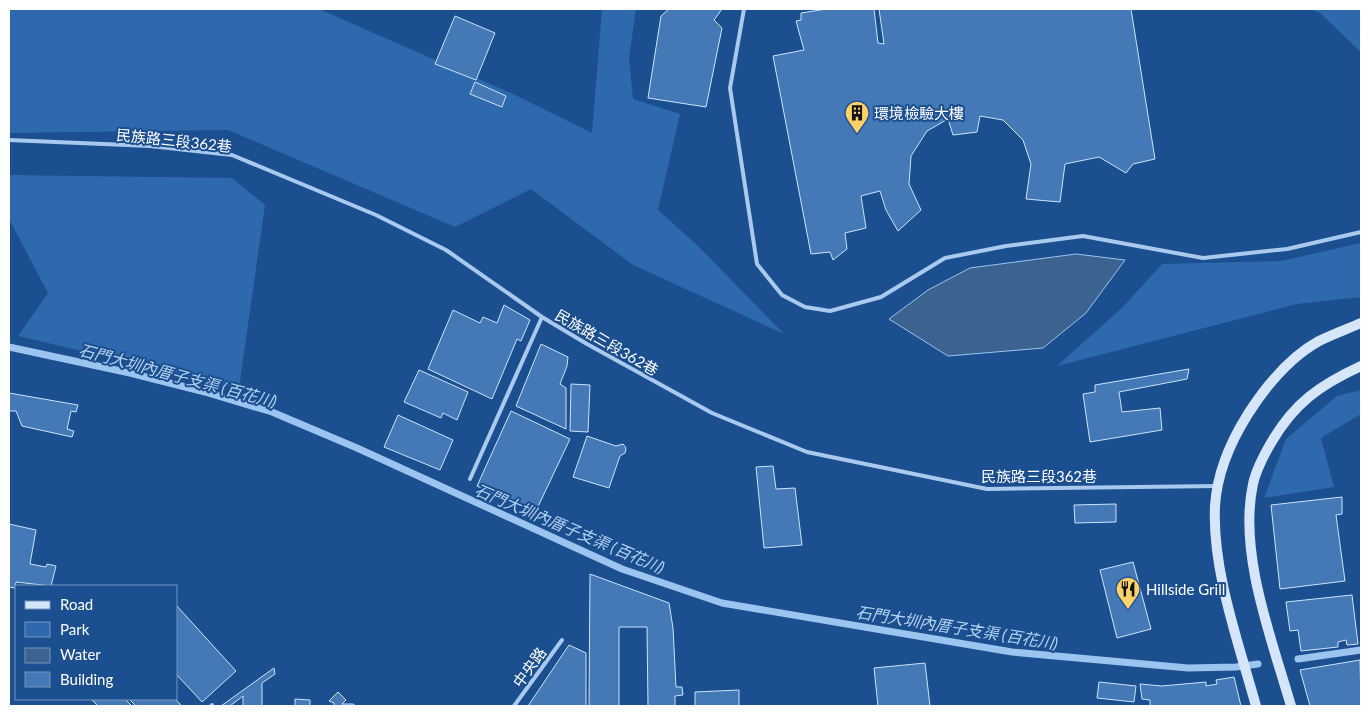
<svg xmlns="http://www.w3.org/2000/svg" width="1370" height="715" font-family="Lato,'Noto Sans TC',sans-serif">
<rect width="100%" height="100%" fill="#1b4f8f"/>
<!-- green -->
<path fill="#2e69ad" d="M9 9H319L513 94 592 133 602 9H636L629 58 633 99 680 114 658 210 698 246 784 334 633 265 531 189 455 227 228 130 9 133Z
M1310 9H1361V52L1320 13Z
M9 175 232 178 265 205 239 388 18 336 48 293 9 219Z
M1361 243V297L1297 304 1057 366 1123 307 1162 264 1281 261Z
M1361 390V414L1321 438 1334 487 1264 498 1286 439 1337 396Z"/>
<!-- water -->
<path fill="#3c6290" stroke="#9cc4f0" d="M1076 254 1125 260 1086 313 1043 348 948 356 889 319 928 290 970 268Z"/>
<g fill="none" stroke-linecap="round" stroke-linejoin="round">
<!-- stream -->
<path stroke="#9cc4f0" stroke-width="7" d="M9 347 130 373 205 392 272 412 357 448 622 569 722 603 1012 652 1188 668 1236 667 1258 664
M1298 659 1361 650"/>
</g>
<!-- building -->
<path fill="#4478b7" stroke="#cfe3fa" d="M669 9H722L714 20 722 28 706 107 648 98 661 16Z
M827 9H874L878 43 884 44 879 9H1131L1155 159 1133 164 1126 173 1099 157 1065 164 1060 202 1026 199 1031 164 1023 140 1003 120 980 116 977 132 953 135 948 119 927 131 911 156 909 184 921 210 898 231 886 210 880 191 861 196 866 228 845 233 847 249 833 260 830 252 811 254 773 56 804 50 796 21 801 20V13Z
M455 16 495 33 476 80 435 64Z
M475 82 506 96 502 107 470 94Z
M504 305 530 320 521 341 517 339 492 399 428 369 453 310 480 323 483 317 497 323Z
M541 344 568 357 567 366 560 384 566 388V429L516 406Z
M1189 369 1187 379 1119 392 1122 412 1160 408 1162 430 1090 442 1083 394 1095 392V385Z
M419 370 468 392 457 420 443 413 441 418 404 402Z
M571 384 590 385 588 432 570 431Z
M9 393 78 405 76 412 71 411 67 429 74 431 72 437 22 426 16 411H9Z
M511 411 570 439 535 513 477 486Z
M398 415 453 440 440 470 384 447Z
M587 436 616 446 623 444 626 448 625 453 620 456 609 488 573 477Z
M773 466 776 489 795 488 802 545 764 548 756 467Z
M1342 497V514L1336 515 1345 581 1280 589 1271 505Z
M1116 504V522L1075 523 1074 505Z
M9 524 36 530 30 564 46 567 47 564 56 566 51 586 16 582 15 588 9 587Z
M1133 562 1151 629 1117 638 1100 570Z
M590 574 669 603 673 628 676 687H682L683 695 675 696V706H648L647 627H619V706H589Z
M1352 595 1358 644 1347 645 1346 640 1338 642V647L1301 651 1298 630 1290 631 1286 602Z
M176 605 236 671 202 702 176 674Z
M569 645 586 653V706H528Z
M1360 660 1361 706H1310L1300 670Z
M925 663 930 706H878L874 668Z
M274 668 275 674 262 683V706H243V696L230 706H221Z
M1234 677 1241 706H1150V700L1142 699 1140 684 1162 686 1206 682V686L1217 684 1216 680Z
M1099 682 1136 686 1134 702 1097 698Z
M739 690V706H695V692Z
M338 692 346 700 342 704H353L356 706H334V703L329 701Z
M91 699H125L132 706H98Z
M129 699H175L182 706H136Z
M295 699 310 700V706H295Z"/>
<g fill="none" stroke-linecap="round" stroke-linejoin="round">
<!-- service -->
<path stroke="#a9c9ee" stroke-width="4" d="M744 9 730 88 757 264 782 295 805 307 830 311 881 297 945 258 1006 246 1083 236 1203 258 1287 249 1361 232
M9 140 150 146 232 155 376 215 446 250 542 317 587 344 712 413 807 452 987 489 1218 486
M470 479 542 317
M211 706 212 705
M514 706 562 640"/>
<!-- secondary -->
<path stroke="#d6e6fa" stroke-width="10" d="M1256 706C1239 644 1212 571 1215 506 1217 473 1231 441 1248 414 1266 386 1290 357 1319 341 1333 334 1347 329 1361 323
M1291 706C1272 640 1238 553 1253 484 1256 470 1264 455 1271 443 1294 403 1320 385 1361 366"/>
</g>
<!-- icons -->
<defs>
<symbol id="building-pin" viewBox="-11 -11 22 30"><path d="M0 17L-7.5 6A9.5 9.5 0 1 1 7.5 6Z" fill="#ffd166" stroke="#1b4f8f"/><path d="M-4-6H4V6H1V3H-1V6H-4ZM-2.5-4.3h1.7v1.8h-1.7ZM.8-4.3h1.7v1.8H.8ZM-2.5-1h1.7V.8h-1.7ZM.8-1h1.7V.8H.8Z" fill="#111"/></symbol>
<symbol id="restaurant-pin" viewBox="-11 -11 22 30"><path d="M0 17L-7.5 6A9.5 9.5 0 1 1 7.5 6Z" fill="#ffd166" stroke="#1b4f8f"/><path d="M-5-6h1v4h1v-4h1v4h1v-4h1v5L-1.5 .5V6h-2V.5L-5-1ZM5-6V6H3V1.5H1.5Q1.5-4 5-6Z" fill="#111"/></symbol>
</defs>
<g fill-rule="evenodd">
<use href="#building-pin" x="843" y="99" width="28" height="38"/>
<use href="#restaurant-pin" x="1114" y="575" width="28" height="38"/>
</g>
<g text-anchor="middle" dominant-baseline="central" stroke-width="4" stroke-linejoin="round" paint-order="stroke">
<!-- poi labels -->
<g font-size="15" fill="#fff" stroke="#1b4f8f" text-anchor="start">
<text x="874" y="113">環境檢驗大樓</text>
<text x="1146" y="589">Hillside Grill</text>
</g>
<!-- street labels -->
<g font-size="15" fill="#fff" stroke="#1b4f8f">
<text transform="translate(174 140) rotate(6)">民族路三段362巷</text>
<text transform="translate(607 342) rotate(30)">民族路三段362巷</text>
<text x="1039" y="476">民族路三段362巷</text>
<text transform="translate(529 667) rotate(-54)">中央路</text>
</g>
<!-- water labels -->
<g font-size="16" font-style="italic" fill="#b5d3f5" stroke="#1b4f8f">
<text transform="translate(178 375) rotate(15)">石門大圳內厝子支渠 (百花川)</text>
<text transform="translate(570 528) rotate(23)">石門大圳內厝子支渠 (百花川)</text>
<text transform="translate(957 627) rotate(9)">石門大圳內厝子支渠 (百花川)</text>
</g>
</g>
<!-- border -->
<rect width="1370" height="715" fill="none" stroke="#ffffff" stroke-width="20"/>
<!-- legend -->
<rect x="15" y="585" width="162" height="115" fill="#1b4f8f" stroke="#7695bc"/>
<rect x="25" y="601" width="25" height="8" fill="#d6e6fa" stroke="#7695bc"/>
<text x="60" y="610" font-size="15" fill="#ffffff">Road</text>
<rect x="25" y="622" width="25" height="15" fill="#2e69ad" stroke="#7695bc"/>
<text x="60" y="635" font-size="15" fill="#ffffff">Park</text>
<rect x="25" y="648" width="25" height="15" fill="#3c6290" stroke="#7695bc"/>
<text x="60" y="660" font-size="15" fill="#ffffff">Water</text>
<rect x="25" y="672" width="25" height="15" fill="#4478b7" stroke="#7695bc"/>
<text x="60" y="685" font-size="15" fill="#ffffff">Building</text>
</svg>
